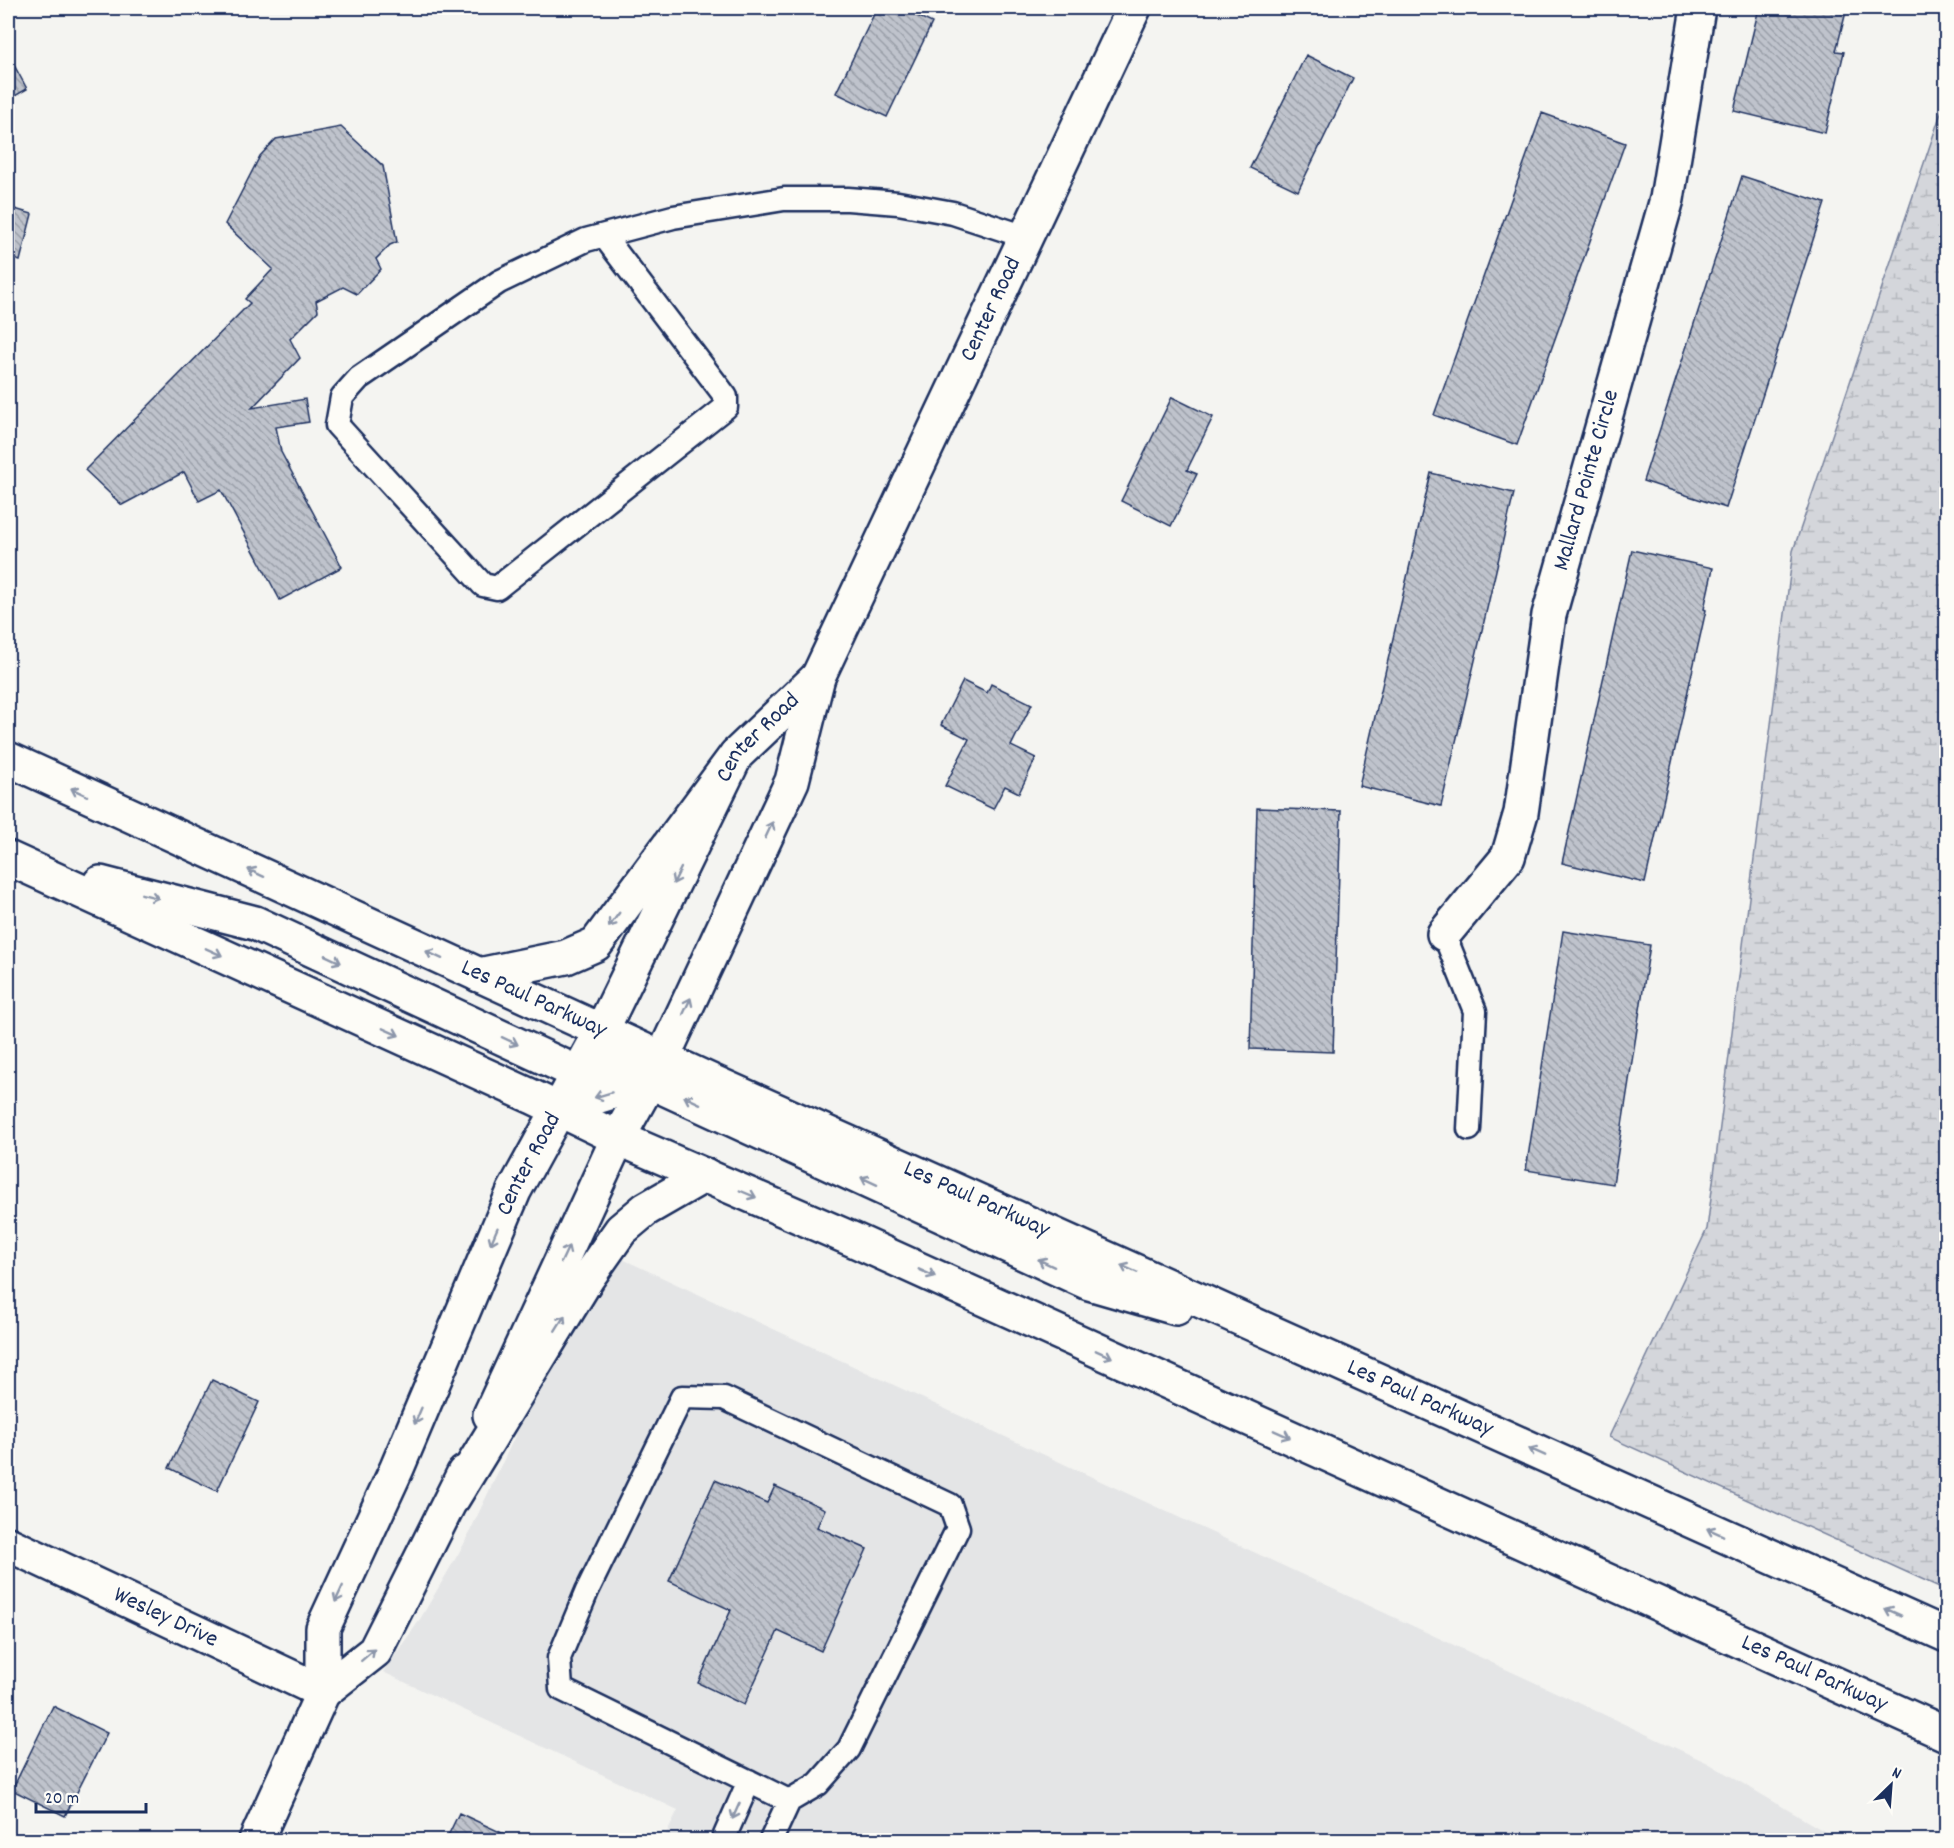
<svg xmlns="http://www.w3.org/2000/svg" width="1954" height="1848" font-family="Dekko,sans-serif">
<defs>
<pattern id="wetland-marsh" width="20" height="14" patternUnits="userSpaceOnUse" patternTransform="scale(1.5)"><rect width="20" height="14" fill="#d4d6db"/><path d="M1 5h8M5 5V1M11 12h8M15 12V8" fill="none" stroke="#b5b8be"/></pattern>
<pattern id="building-back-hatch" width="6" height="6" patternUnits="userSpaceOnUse" patternTransform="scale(1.5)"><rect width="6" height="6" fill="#bfc3cc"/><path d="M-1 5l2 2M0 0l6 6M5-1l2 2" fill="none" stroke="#9a9fa9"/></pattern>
</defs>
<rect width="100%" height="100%" fill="#f4f4f1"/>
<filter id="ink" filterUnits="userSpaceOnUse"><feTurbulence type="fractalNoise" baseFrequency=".0167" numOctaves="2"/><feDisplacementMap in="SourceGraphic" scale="12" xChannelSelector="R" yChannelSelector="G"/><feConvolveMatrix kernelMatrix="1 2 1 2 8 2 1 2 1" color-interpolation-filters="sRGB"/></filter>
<g filter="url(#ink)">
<!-- built -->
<path fill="#e4e5e6" d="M618 1257 1708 1763 1839 1840H663L678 1810 383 1672 419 1621 464 1544 524 1417 574 1328Z"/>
<!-- wetland -->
<path fill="url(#wetland-marsh)" stroke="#78829c" stroke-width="1.5" d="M1946 98V1590L1609 1437 1707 1229 1793 551Z"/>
<!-- building -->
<path fill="url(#building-back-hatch)" stroke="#1b2f5e" stroke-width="1.5" d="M877 8H901L932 23 887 117 836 93Z
M1759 8H1847L1836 51 1844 52 1825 133 1734 111Z
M8 54 27 89 8 100Z
M1306 55 1353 78 1298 191 1250 168Z
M1542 113 1625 143 1517 445 1434 415Z
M341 127 383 166 397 242 390 245 376 259 381 269 357 294 343 287 316 301 318 311 290 339 300 358 252 408 305 399 309 422 276 427 281 452 342 567 280 600 221 490 199 501 184 472 122 505 85 470 250 303 245 299 273 269 225 224 260 156 276 139Z
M1742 176 1825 203 1726 508 1643 481Z
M8 207 32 214 20 261 8 257Z
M1172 397 1213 417 1187 470 1197 474 1171 526 1121 501Z
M1431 473 1514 493 1441 806 1359 786Z
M1632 550 1713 568 1704 609 1706 610 1645 883 1562 863Z
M963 681 987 693 991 684 1032 704 1011 746 1036 758 1019 793 1005 786 993 809 945 786 969 739 941 725Z
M1257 808 1341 811 1333 1052 1250 1049Z
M1563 931 1650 945 1613 1184 1526 1170Z
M212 1380 259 1402 217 1491 169 1468Z
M715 1480 767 1503 775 1486 825 1509 817 1527 867 1549 821 1651 778 1631 744 1705 698 1683 731 1610 669 1581Z
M53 1706 107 1733 65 1816 12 1790Z
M459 1813 513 1838 512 1840H446Z"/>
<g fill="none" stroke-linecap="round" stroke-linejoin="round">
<defs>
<path id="service" d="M604 236 726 397V407L497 588 483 585 337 425 342 397 359 378 499 282 586 240 673 217 784 199H848L898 203 953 213 1026 237
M1444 934 1475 1011 1469 1129
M723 1840 749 1781
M771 1840 789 1801 818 1784 849 1749 958 1528 950 1505 724 1398 682 1397 587 1591 559 1658 561 1689 789 1801"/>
<g id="minor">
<path id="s1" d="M1444 934 1508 857 1521 813 1549 615 1667 199 1698 8"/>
<path id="s2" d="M490 1415 618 1138 662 1059 792 781 818 677 1134 8"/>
<path id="s3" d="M8 1544 323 1692"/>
<path d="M323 1692 375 1651 464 1473"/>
<path id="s4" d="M256 1840 323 1692V1628L397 1468 514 1191 601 1032 736 755 818 677"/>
</g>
<g id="primary">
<path id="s5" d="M8 759 711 1081 1946 1635"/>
<path id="s6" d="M8 858 533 1097 618 1138 854 1240 1946 1734"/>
<path d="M100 883 255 923 578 1073 662 1059"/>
<path d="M479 975 566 957 596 944 736 755"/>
<path d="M557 1109 649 1081 1089 1283 1176 1308"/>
<path d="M453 1498 588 1277 621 1230 646 1209 705 1175"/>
</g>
</defs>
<!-- service casing -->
<use href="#service" stroke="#1b2f5e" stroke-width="27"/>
<!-- minor casing -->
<use href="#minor" stroke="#1b2f5e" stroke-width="38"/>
<!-- primary casing -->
<use href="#primary" stroke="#1b2f5e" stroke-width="38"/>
<!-- service -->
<use href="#service" stroke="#fdfcf7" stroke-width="22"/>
<!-- minor -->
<use href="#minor" stroke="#fdfcf7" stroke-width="33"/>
<!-- primary -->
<use href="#primary" stroke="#fdfcf7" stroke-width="33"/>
</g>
<!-- one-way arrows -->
<defs><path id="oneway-shaft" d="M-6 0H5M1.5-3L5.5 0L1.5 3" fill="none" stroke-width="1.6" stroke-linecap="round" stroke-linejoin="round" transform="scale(1.5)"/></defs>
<g stroke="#8c96aa">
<use href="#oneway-shaft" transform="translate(79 792) rotate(-155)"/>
<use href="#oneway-shaft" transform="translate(769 830) rotate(-65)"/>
<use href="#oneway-shaft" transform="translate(256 873) rotate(-155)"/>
<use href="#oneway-shaft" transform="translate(677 876) rotate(116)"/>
<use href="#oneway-shaft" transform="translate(150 896) rotate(14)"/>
<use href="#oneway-shaft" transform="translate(614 920) rotate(126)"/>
<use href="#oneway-shaft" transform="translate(214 952) rotate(24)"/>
<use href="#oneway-shaft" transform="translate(434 955) rotate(-155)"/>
<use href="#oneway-shaft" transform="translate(333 959) rotate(25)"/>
<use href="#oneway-shaft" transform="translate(687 1006) rotate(-65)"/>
<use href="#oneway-shaft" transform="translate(391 1032) rotate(24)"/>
<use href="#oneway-shaft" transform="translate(510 1041) rotate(25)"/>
<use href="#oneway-shaft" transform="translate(603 1095) rotate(163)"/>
<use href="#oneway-shaft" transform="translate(692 1100) rotate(-155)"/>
<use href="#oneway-shaft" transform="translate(869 1181) rotate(-155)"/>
<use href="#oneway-shaft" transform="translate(748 1194) rotate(23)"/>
<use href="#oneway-shaft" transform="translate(494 1236) rotate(113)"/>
<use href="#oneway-shaft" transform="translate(565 1254) rotate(-65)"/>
<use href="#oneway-shaft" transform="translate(1046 1263) rotate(-155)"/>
<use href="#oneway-shaft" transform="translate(1129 1269) rotate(-156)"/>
<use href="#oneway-shaft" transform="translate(927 1273) rotate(24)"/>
<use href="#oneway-shaft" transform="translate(560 1323) rotate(-58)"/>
<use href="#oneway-shaft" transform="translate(1104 1354) rotate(24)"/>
<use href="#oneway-shaft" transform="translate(418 1416) rotate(113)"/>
<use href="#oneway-shaft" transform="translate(1282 1434) rotate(24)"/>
<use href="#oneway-shaft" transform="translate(1537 1452) rotate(-156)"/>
<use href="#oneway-shaft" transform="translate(1715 1532) rotate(-156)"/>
<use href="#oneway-shaft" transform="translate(339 1594) rotate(115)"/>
<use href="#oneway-shaft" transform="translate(1893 1612) rotate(-156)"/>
<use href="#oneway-shaft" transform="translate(368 1655) rotate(-41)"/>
<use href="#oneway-shaft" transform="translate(736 1811) rotate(114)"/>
</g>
</g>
<g text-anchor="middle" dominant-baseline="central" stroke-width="5" stroke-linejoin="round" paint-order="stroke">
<!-- street labels -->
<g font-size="24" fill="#1b2f5e" stroke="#fdfcf7">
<text stroke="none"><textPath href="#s2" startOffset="1216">Center Road</textPath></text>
<text stroke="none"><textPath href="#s1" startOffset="486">Mallard Pointe Circle</textPath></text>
<text stroke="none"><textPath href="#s4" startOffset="1220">Center Road</textPath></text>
<text stroke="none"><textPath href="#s5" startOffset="578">Les Paul Parkway</textPath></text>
<text stroke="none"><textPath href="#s4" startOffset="734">Center Road</textPath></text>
<text stroke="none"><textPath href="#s5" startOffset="1064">Les Paul Parkway</textPath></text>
<text stroke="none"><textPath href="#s5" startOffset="1550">Les Paul Parkway</textPath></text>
<text stroke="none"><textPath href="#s3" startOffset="174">Wesley Drive</textPath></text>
<text stroke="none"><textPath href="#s6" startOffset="1982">Les Paul Parkway</textPath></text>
</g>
</g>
<!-- margin -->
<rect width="1954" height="1848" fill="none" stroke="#fdfcf7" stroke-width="30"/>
<rect x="15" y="15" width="1924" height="1818" fill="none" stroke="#1b2f5e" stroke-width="2" filter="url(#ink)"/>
<!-- north arrow -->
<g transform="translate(1891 1785) rotate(25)" stroke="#fdfcf7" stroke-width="4.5" paint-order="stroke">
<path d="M0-4.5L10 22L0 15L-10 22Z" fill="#1b2f5e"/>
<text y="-9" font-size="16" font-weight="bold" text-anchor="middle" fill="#1b2f5e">N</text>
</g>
<!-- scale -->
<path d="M36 1803v9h110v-9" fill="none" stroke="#1b2f5e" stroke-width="3"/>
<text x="45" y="1803" font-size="18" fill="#1b2f5e" stroke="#fdfcf7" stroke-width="4.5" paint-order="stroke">20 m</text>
</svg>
